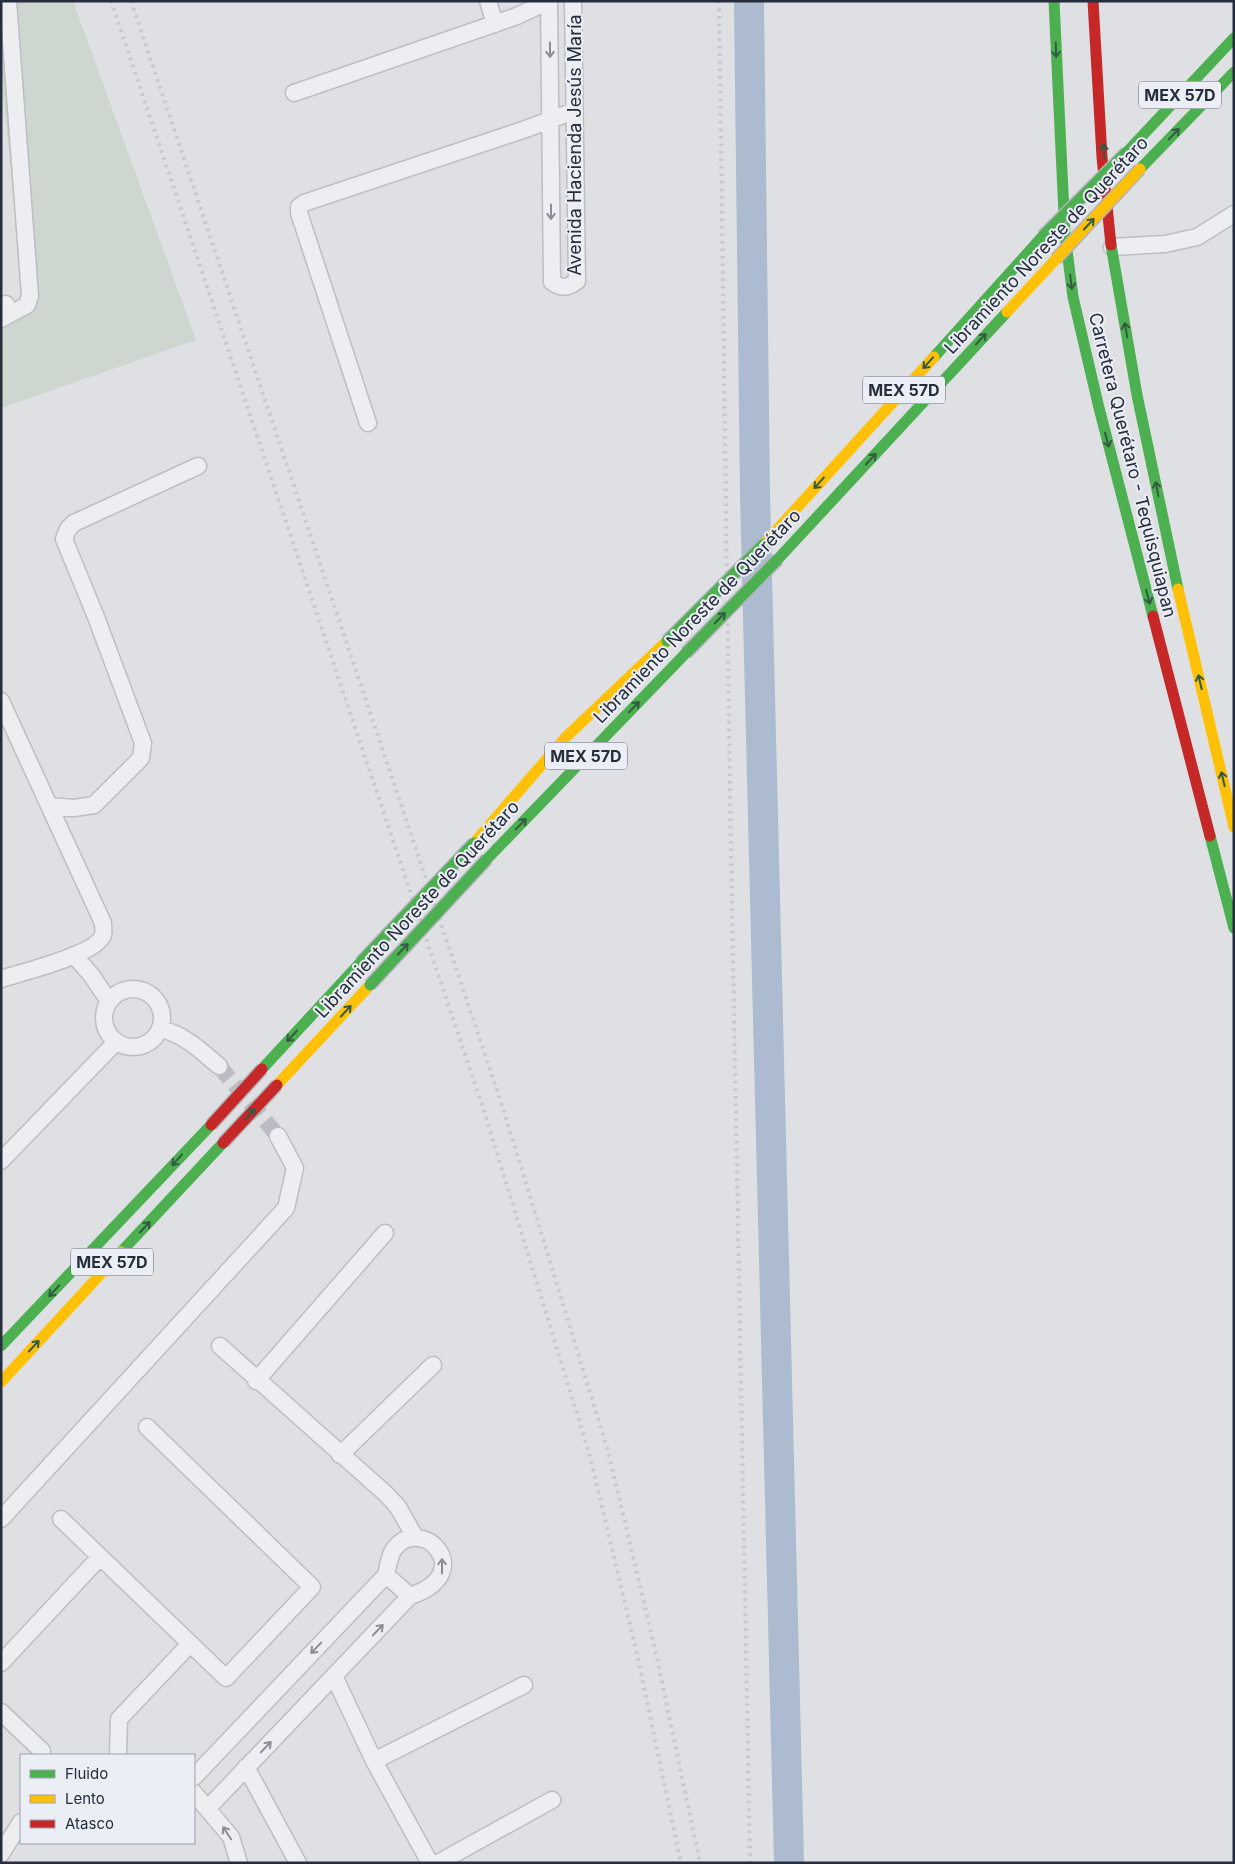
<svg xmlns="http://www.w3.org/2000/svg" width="1235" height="1864" font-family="Inter,sans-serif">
<rect width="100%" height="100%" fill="#dee0e4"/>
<!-- green -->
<path fill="#ced7cf" d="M1 1H73L196 340 1 408V322L25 311 1 75Z"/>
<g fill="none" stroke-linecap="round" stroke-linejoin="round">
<!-- river -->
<path stroke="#acbbd0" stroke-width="30" d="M749 1 755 495 789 1863"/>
<!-- street-tunnel -->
<path stroke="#b9bcc2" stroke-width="16" stroke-dasharray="16 8" stroke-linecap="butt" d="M219 1066 278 1136"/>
<defs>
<path id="street" d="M488 1 495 24
M549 1 552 282C562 289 568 288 577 281L573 1
M294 93 517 16 549 1
M1112 247 1165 244 1197 237 1234 214
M1 306 6 304
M1 319 27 305 30 296 8 1
M368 423 299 213V207L304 203 523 130 574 111
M1 701 103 923C103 926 104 932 103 935 96 955 22 972 1 979
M49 806 74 808 94 805 141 758 143 743 96 617 64 539 68 529 74 523 198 466
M74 955 92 976 108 1000
M104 1018a29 29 0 1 1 58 0a29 29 0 1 1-58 0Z
M161 1029C185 1035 200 1050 219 1066
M1 1161 116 1042
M220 1346 386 1494 398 1507 415 1537
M256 1381 385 1233
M340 1455 433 1365
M1 1519 286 1208 295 1168 278 1136
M61 1519 226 1678 312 1587 147 1427
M386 1575 410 1596
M1 1663 100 1557
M334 1676 374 1761 430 1863
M1 1712 42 1751
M118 1755 119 1719 190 1644
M374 1761 524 1685
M246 1767 298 1863
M194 1777 386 1575C388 1567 389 1556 394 1549 421 1513 480 1573 410 1596L208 1808
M194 1793 231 1837 239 1863
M1 1854 21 1822
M438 1863 552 1800"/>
</defs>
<!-- street casing -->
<use href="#street" stroke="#bdbec2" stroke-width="19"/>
<!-- street -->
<use href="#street" stroke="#edeef1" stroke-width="16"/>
<!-- fast -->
<path stroke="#4caf50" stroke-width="11" d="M1054 1 1065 235 1073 297 1099 408 1153 616
M1127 152 1234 38
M1140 169 1234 72
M1111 245 1137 395 1178 589
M934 357 1043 236
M778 559 1007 312
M1210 836 1234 928
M487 859 686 653
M262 1069 361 962
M121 1252 223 1143
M1 1346 211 1125"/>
<!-- slow -->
<path stroke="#ffc107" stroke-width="11" d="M1007 312 1056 259
M764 544 934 357
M1178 589 1234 827
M474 843 565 738 667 641
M277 1085 370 985
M1 1382 121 1252"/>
<!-- jam -->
<path stroke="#c62828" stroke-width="11" d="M1093 1 1102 157 1111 245
M1153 616 1210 836"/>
<!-- rail -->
<path stroke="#c7c8cc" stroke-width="4" stroke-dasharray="2.5 5" stroke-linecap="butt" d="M111 1 485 1114 590 1456 637 1654 681 1863
M131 1 503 1108 608 1451 655 1649 700 1863
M719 1 730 798 750 1863"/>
<defs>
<path id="fast-bridge" d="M1043 236 1127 152
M667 641 764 544
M686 653 778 559
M361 962 474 843
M370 985 487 859"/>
<path id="slow-bridge" d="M1056 259 1140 169"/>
<path id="jam-bridge" d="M211 1125 262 1069
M223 1143 277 1085"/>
</defs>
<!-- fast-bridge casing -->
<use href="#fast-bridge" stroke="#b0b3b9" stroke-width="14" stroke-linecap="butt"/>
<!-- slow-bridge casing -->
<use href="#slow-bridge" stroke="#b0b3b9" stroke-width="14" stroke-linecap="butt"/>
<!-- jam-bridge casing -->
<use href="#jam-bridge" stroke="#b0b3b9" stroke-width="14" stroke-linecap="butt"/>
<!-- fast-bridge -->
<use href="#fast-bridge" stroke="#4caf50" stroke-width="11"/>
<!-- slow-bridge -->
<use href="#slow-bridge" stroke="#ffc107" stroke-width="11"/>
<!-- jam-bridge -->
<use href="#jam-bridge" stroke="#c62828" stroke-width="11"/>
</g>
<!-- one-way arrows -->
<defs><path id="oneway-shaft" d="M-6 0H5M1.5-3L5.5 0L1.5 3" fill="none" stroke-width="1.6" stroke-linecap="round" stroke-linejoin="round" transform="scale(1.25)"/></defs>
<g stroke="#8a8e96">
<use href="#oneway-shaft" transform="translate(550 50) rotate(89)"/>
<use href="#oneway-shaft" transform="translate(551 212) rotate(90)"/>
<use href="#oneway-shaft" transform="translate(442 1566) rotate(-90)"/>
<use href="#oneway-shaft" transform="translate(378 1630) rotate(-46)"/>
<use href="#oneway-shaft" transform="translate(316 1648) rotate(134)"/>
<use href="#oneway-shaft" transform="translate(266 1747) rotate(-46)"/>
<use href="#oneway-shaft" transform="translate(227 1833) rotate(-123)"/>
</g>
<g stroke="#335a43">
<use href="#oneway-shaft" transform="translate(1056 50) rotate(88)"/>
<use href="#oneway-shaft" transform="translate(1174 134) rotate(-46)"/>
<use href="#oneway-shaft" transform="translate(1104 151) rotate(-94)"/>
<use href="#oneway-shaft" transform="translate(1089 224) rotate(-47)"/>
<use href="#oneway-shaft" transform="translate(1071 282) rotate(83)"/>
<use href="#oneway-shaft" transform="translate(1126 330) rotate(-100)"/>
<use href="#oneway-shaft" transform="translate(981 339) rotate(-47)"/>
<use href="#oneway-shaft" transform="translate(928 363) rotate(132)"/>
<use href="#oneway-shaft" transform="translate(1107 440) rotate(75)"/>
<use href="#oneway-shaft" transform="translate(871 459) rotate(-47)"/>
<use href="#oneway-shaft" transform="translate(819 483) rotate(132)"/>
<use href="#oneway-shaft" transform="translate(1157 489) rotate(-101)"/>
<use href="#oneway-shaft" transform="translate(1148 597) rotate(75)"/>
<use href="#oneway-shaft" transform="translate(720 618) rotate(-46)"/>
<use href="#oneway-shaft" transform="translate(1200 682) rotate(-103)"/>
<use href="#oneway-shaft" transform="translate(634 707) rotate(-46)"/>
<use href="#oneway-shaft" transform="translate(1223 779) rotate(-103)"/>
<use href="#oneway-shaft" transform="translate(521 824) rotate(-46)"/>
<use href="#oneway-shaft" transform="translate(403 949) rotate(-47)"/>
<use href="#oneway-shaft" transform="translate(346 1011) rotate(-47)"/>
<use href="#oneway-shaft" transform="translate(292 1036) rotate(133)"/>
<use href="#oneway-shaft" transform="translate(250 1114) rotate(-47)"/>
<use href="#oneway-shaft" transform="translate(177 1160) rotate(133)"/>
<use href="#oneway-shaft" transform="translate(145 1227) rotate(-47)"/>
<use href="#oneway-shaft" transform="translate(54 1291) rotate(133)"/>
<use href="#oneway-shaft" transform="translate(34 1346) rotate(-47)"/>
</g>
<g text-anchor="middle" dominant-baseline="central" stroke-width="4" stroke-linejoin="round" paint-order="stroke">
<!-- shield labels -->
<g fill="#ebeef4" stroke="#616773" stroke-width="1">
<rect x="1139" y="81.5" width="82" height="27" rx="4"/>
<rect x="863" y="376.5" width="82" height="27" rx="4"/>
<rect x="545" y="742.5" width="82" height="27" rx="4"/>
<rect x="71" y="1248.5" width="82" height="27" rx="4"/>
</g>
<g font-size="16" font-weight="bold" fill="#262d3c">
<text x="1180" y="95">MEX 57D</text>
<text x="904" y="390">MEX 57D</text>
<text x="586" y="756">MEX 57D</text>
<text x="112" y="1262">MEX 57D</text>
</g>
<!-- street labels -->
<g font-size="18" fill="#262d3c" stroke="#ebeef4">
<text transform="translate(574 145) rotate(-90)">Avenida Hacienda Jesús María</text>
<text transform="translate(1046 245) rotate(-47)">Libramiento Noreste de Querétaro</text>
<text transform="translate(1133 465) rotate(76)">Carretera Querétaro - Tequisquiapan</text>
<text transform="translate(697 616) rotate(-46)">Libramiento Noreste de Querétaro</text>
<text transform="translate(417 909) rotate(-47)">Libramiento Noreste de Querétaro</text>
</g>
</g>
<!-- border -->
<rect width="1235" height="1864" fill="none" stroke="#262d3c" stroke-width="5"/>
<!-- legend -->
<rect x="20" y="1754" width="175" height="90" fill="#ebeef4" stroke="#9ca1aa"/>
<rect x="30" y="1770" width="25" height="8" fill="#4caf50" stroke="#9ca1aa"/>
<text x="65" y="1779" font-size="15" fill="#262d3c">Fluido</text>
<rect x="30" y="1795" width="25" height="8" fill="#ffc107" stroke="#9ca1aa"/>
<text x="65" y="1804" font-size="15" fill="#262d3c">Lento</text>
<rect x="30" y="1820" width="25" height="8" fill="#c62828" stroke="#9ca1aa"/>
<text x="65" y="1829" font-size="15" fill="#262d3c">Atasco</text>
</svg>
